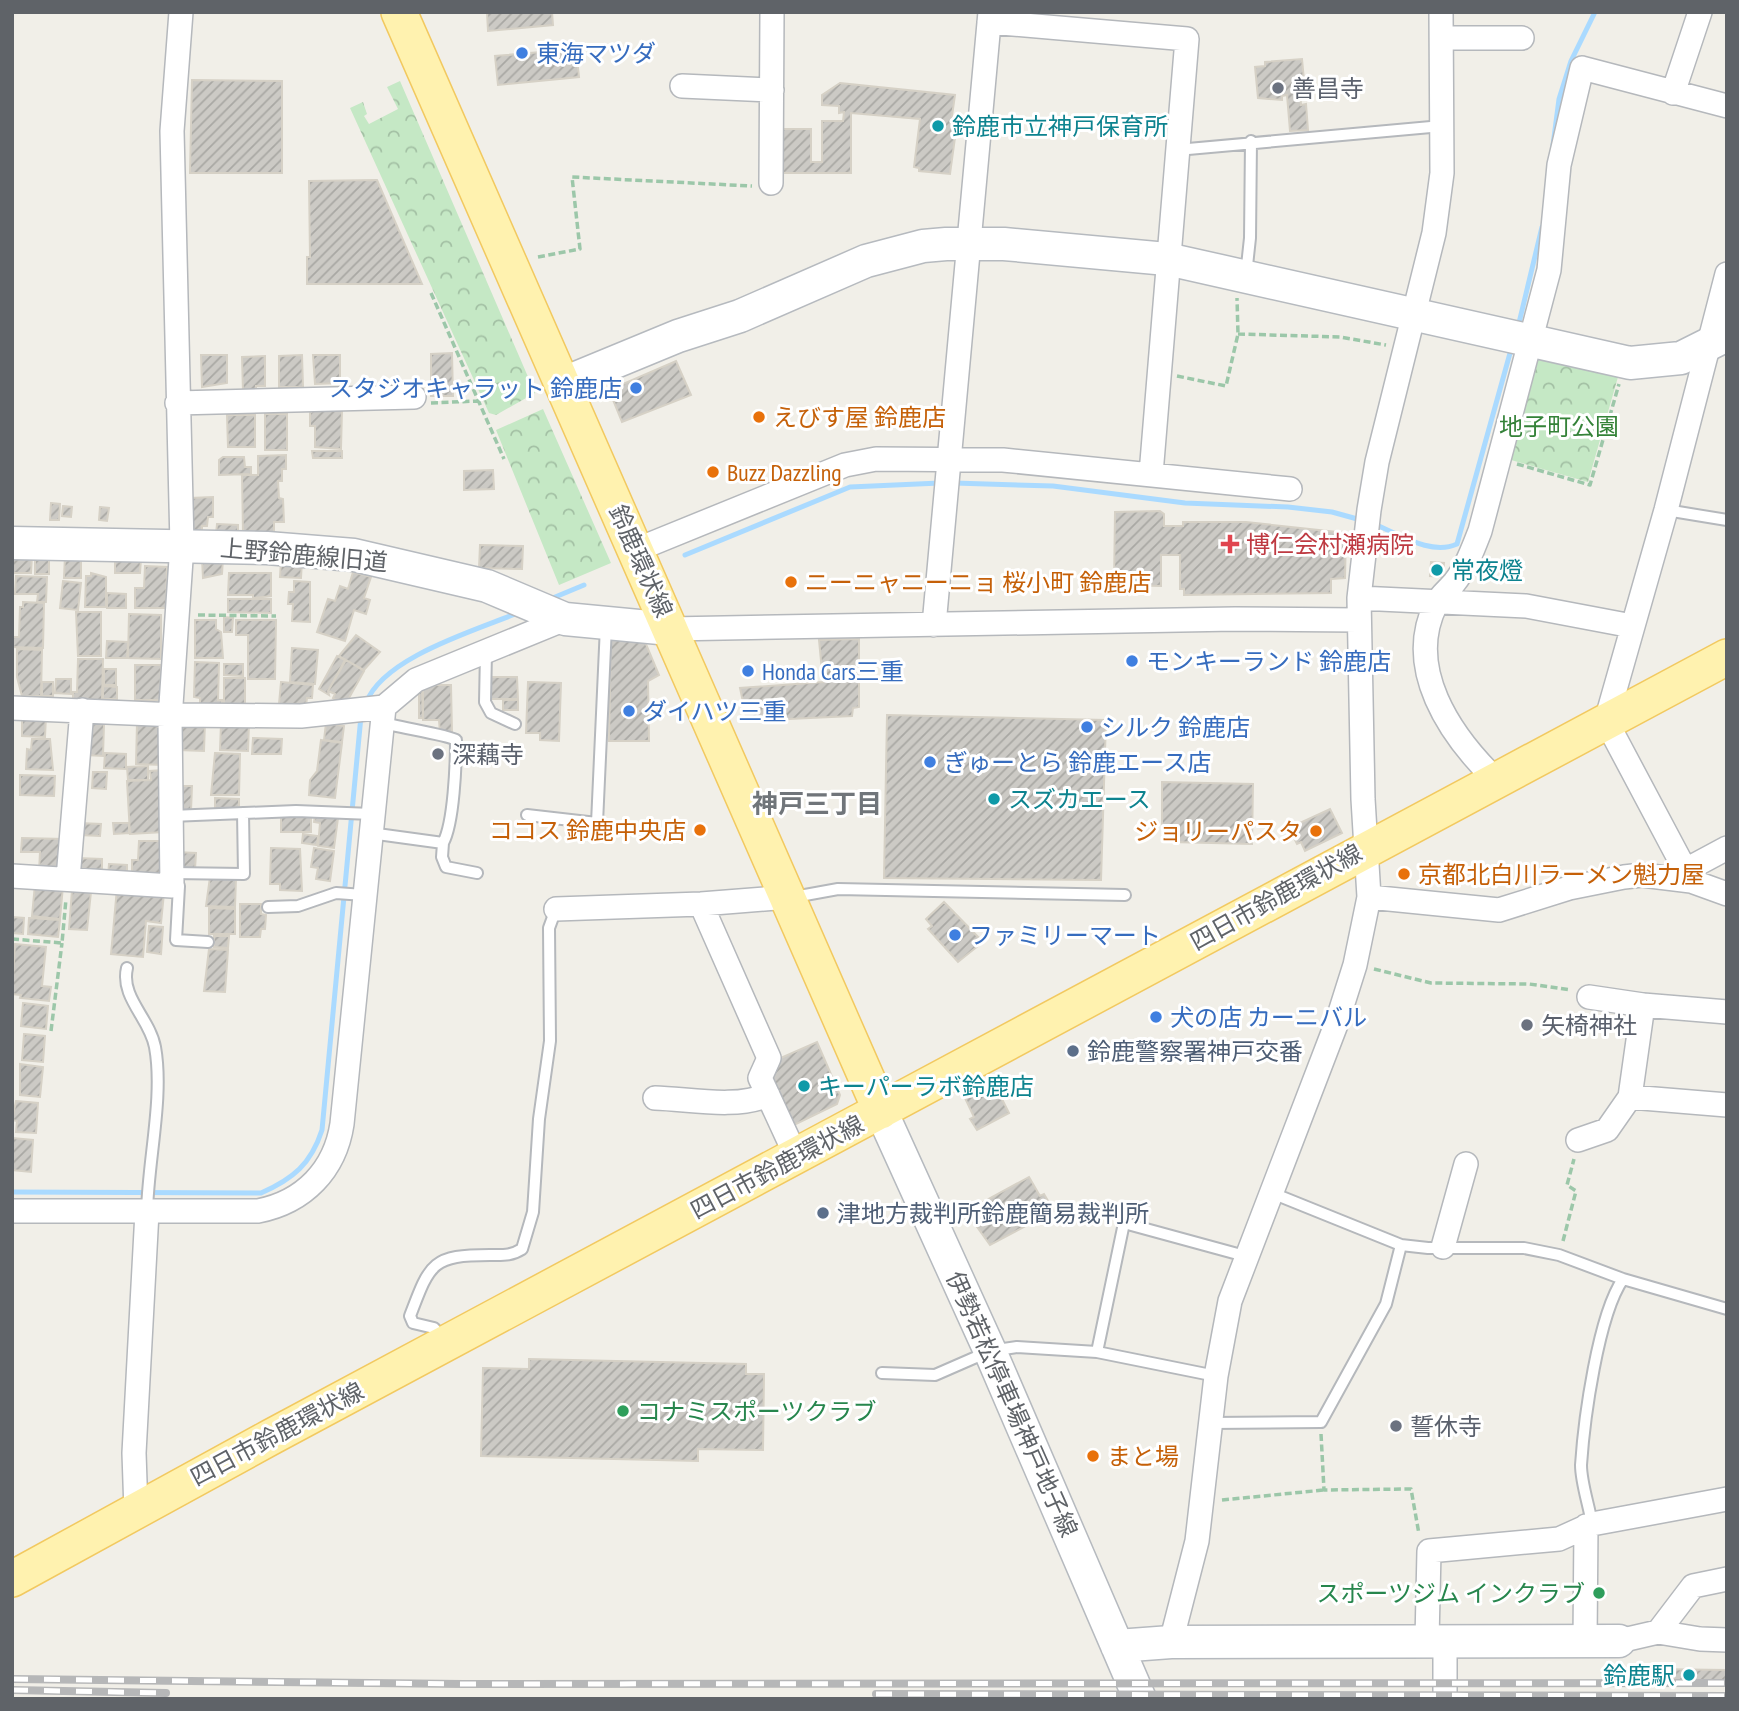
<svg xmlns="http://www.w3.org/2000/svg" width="1739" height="1711" font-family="'PT Sans Narrow','Noto Sans JP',sans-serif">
<defs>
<pattern id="park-crowns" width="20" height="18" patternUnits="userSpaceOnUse" patternTransform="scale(1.75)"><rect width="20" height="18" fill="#c5e8c5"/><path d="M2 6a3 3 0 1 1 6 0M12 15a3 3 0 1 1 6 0" fill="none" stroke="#a3c0a4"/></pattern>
<pattern id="building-hatch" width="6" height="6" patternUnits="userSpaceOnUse" patternTransform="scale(1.75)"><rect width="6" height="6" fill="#cccac5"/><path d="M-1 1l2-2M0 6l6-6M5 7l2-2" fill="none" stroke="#a9a8a4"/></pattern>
</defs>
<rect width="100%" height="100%" fill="#f1efe8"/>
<!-- park -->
<path fill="url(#park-crowns)" d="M400 81 535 393 496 415 489 413 350 108 363 102 367 114 364 116 369 124 398 109 387 87Z
M1534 359 1618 377 1588 482 1504 458Z
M543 409 611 563 559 585 496 430Z"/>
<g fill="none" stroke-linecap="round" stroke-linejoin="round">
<!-- stream -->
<path stroke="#aadaff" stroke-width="5" d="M1553 145 1559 99 1571 61 1595 12
M1518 327 1542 227
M954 483 1053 486 1185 503 1288 507 1332 512 1361 520
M1374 524C1399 534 1431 556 1457 544L1512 346
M685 555 850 487 940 483
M548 600 584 585
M366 703C383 657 477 630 520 612
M12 1192 261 1193C293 1179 311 1164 322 1130L361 716"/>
</g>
<!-- building -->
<path fill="url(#building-hatch)" stroke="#d6d1c6" stroke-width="2" d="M487 12H552L553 25 488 31Z
M576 49 579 77 498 85 495 56Z
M1302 59 1304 80H1299L1301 105 1306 104 1308 130 1290 131 1287 95 1282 96V100L1258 98 1255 67 1265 66V62Z
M192 80 282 81V173H190Z
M840 83 955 95 952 116 957 123 950 174 919 171V168L914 167 920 119 851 113V173H781L782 129H811V162H822V121H843L844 112 839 113V106L822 105V95Z
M377 180 422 284H307V257H310L309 181Z
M452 353 453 396H431V354Z
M201 355H227V383L202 387Z
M302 355 303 387H279V356Z
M313 355H340V383L315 384Z
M265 356V386H256V392H243L242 357Z
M676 361 691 395 622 422 609 390Z
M314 410H342L341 449 315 447V426H310V413Z
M265 414H287V450H265Z
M227 415H255V447H228Z
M312 451H342V458H313Z
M286 455V469H282V481H278L279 498 283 499 284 522H274V532L243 533 242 475H258V456Z
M223 457H244L245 467H251V474L219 475V460Z
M493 470 494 489 464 490V471Z
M213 497V517H208L207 526H202V534H188L190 498Z
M51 503 60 504 59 520H50Z
M63 506 72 507 71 517 62 516Z
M100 507 109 508 107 521 99 520Z
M1160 511 1164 514V526H1183V522H1246L1346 533 1345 578 1331 579V593L1184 595V589H1180V555H1161V586L1114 585 1115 512Z
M217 524 238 525V535L216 534Z
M480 545 523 546 522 569 479 568Z
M65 555H81V578H64Z
M12 556H32L31 573H12Z
M35 556H49V574H35Z
M115 558 141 559 140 573H115Z
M223 558 222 574 203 578 202 559Z
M281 560 302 561 301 578 280 577Z
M1431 562 1444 563 1443 577 1430 576Z
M145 566 167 567 166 608H135V588H144Z
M353 572 371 577 364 598 370 600 366 614 354 610 345 641 317 632 328 599 335 601 340 586 348 589Z
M91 573 106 577V607H85L86 576H91Z
M229 573H271V596L253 598V595H228Z
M16 576 47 577 46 602H37L38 594H15Z
M63 581 81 583 78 610 60 608Z
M294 581 310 582V622L292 621 293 604H288L289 592H294Z
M107 593 126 594V608H107Z
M228 599H271V613L228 612Z
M23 602 44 603 43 648 12 647V637H19L20 607H23Z
M76 612H101V656H78Z
M129 614 161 615V659L128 658Z
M224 617 233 618 232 632H224Z
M195 620H216V629L221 632 223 658H195Z
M236 620H276L275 679H248V635H236Z
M611 634 643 637 659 675 648 681 649 741H609Z
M356 635 380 652 364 670 339 656Z
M859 639V707L853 708 852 716 747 721 740 688 823 682 819 640Z
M107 641 128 642 127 658H106Z
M292 648 318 650 315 684 290 682Z
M17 649 42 650 41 696H22L17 677Z
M337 656 345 660 328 691 329 695 319 689Z
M78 659H103L102 700 73 699V692H77Z
M346 660 364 671 345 705 333 698 335 694 328 691Z
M195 662 219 663 218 700H222V707H200V698L194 697Z
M224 664H243V676L224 675Z
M135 665H161L160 700H135Z
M104 669H116V685H104Z
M491 677H517L518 699H491Z
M224 678H245V709H224Z
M56 679H71V694L55 693Z
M42 682H53V696H42Z
M281 682 313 685 312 698H307L305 713 286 712V704H279Z
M528 682 561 683 559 741 540 740V733H526Z
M423 685H451L452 733H440L439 720H423Z
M103 686 117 687V699H103Z
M419 689H422L423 718H419Z
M503 700H518V710H503Z
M22 715 46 716 45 737 22 736Z
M887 715 1106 720 1101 880 884 878Z
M179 721 205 722 204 751 178 750Z
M137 723 164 724 163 765 136 764Z
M221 723H249L248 751 220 750Z
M326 723 344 726 342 742 324 740Z
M87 724H104L103 756 86 755Z
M253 738 282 739 281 754H252Z
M32 739H50L53 770 26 769 27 749 31 750Z
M321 740 342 743 335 798 309 795 310 780 317 771Z
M105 753 126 754V769L104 768Z
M215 753 240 754 239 795H211Z
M148 766V780H128L127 767Z
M162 770 164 832 130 834 127 781 151 780 150 771Z
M93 772H107L106 789 92 788Z
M20 775 55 776 54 796 20 795Z
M1162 782 1253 784 1252 844 1171 842 1172 828H1162Z
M177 786H192L191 811H176Z
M215 798 239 799V811L215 810Z
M1330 809 1342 833 1305 851 1301 842 1297 844 1289 828Z
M311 814V832H281V815Z
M315 815 338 818 334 848 318 846 320 823 314 822Z
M79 823 101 824 100 836 79 835Z
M113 823H129V833L114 834Z
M303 834 318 836 317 845 302 843Z
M22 838 64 839 63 873 39 872 40 852H21Z
M139 841H162L161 879H132V860H138Z
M271 848 300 849 302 891 280 890V884H270Z
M314 848 334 851 330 881 316 879 318 868 311 867Z
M175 852 196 853 195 869 175 868Z
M77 858 102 859V876L76 875Z
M109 864 127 865V876H108Z
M210 877 236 878 235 907 206 906Z
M35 884 63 886 60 919 32 916Z
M117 888 164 893 161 923 146 921 143 957 111 954Z
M72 890 91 892 87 930 69 929Z
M944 902 983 942 958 962 928 929 932 926 926 919Z
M240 904H261V914L266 915 265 929H261L260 937H240Z
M209 908 235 909V934H209Z
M12 917 24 918 23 934 12 933Z
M29 918 60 920 58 937 28 934Z
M149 926 163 927 161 954 147 952Z
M214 936H229L228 948 214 947Z
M15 944 46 947 42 986 51 987 49 1001 20 998 21 995 12 994Z
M209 949 228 950 225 992 204 991Z
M23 1003 48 1006 46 1029 21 1026Z
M24 1034 45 1036 43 1062 22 1060Z
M817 1042 840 1095 837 1104 790 1127 768 1078 776 1060Z
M20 1064 43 1067 40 1097 20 1095Z
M993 1081 1009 1113 977 1130 970 1119 974 1117 964 1096Z
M16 1101 38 1103 36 1133 16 1132 17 1121 12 1120Z
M12 1138 33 1140 31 1172 12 1170Z
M1029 1177 1040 1196 1044 1194 1054 1211 990 1245 970 1217 974 1215 970 1209Z
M529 1359 746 1364V1374H764L763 1450 698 1449V1461L481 1456 483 1368 529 1369Z
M1650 1669 1727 1670V1680H1651Z"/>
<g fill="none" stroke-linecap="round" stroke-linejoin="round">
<defs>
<path id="lane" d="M1177 150 1442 126
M1246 275 1250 238 1251 141
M1666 510 1727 520
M486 652 485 702 491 713 515 724
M527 815 597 823 606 626
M171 816 296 811 372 814
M370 833 443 843C454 823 456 763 456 740 449 735 396 727 380 722
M443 843 442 857 446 867 477 873
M172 873 244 874 243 813
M175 886H179L176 940 208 942
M794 897 838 889 1125 895
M268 907 298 906 336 893 364 895
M127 968C120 997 150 1019 155 1047 164 1097 148 1160 147 1212
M1272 1193 1401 1245 1428 1248H1524L1559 1255 1623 1279 1727 1309
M443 1338 434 1328 413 1323 410 1316C430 1263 432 1255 490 1255 503 1255 511 1256 522 1249L533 1212 539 1119 550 1041 549 928 556 909
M1097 1352 1124 1223 1245 1256
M882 1373 935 1375 990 1351 1017 1347 1097 1352 1216 1376
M1210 1423 1321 1422 1386 1304 1401 1245
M1592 1524C1589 1505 1581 1483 1581 1465 1584 1420 1598 1315 1623 1279"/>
<path id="street" d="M989 22 1187 39 1151 474
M1443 38H1522
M682 86 772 90
M1673 93 1700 12
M771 183 772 12
M1727 274 1666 510 1606 721 1691 881 1727 894
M177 403 414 397
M636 550 845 465 876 459 1003 460 1290 489
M1359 598 1526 606 1632 626
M934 625 990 12
M670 629 1235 619 1358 620
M12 708 177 715 301 716 375 708 384 707 416 680 565 619
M1495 779C1450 735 1404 668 1436 604 1440 596 1448 590 1454 583 1466 568 1473 549 1480 531L1549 270 1559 165 1582 68 1727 106
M1686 870 1727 848
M12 876 172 886 170 719 182 545 172 131 181 12
M68 879 82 710
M1369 897 1499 910 1569 888 1624 877 1642 875 1691 881
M701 904 769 1058 760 1078 796 1156
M556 909 701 904 788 897
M1589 997 1643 1005
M1727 1012 1643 1005 1630 1097 1727 1105
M655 1098C690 1099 735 1109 768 1095
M1578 1140 1607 1130 1630 1097
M12 1211H258C304 1202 335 1170 342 1124L384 707
M1443 1247 1466 1164
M136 1511 134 1453 147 1212
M1658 1632 1700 1639 1727 1640
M1427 1640 1429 1551 1559 1539 1592 1524 1727 1499
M1445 1640V1699
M1585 1641 1586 1526
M1619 1641 1658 1632 1693 1586 1727 1579
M1171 1642 1197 1541 1216 1376 1230 1301 1337 1022 1355 965 1369 897 1363 799 1359 598 1369 510 1377 462 1434 233 1442 173 1441 12"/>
<path id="secondary" d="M564 383 678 336 740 316 866 261 923 246 946 244H1004L1167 259 1630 363 1681 358 1727 335
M12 543 267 548 354 555 487 586 565 619 670 629
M881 1111 990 1351 1140 1699
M1117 1646 1171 1642 1619 1641"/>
<path id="primary" d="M399 12 881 1111
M12 1579 271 1437 1727 657"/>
</defs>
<!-- lane casing -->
<use href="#lane" stroke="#b5b8bc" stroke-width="14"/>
<!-- street casing -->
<use href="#street" stroke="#b5b8bc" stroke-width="26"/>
<!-- secondary casing -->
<use href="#secondary" stroke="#b6babf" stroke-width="35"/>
<!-- primary casing -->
<use href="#primary" stroke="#f2c960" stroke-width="38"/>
<!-- path -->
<path stroke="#9cc7a9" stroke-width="3.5" stroke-dasharray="7 3.5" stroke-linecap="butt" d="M538 257 580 249 572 177 752 186
M431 293 504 459
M1238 334 1340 337 1386 345
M1177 376 1226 386 1238 334 1237 298
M431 403 478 401
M1517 464 1590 485 1619 384
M198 615 276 616
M12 939 62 943 66 899
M1374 969 1431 983 1529 984 1571 990
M51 1031 62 943
M1563 1241 1576 1191 1567 1185 1574 1159
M1321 1434 1324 1490 1411 1489 1419 1534
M1222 1500 1324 1490"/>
<!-- lane -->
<use href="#lane" stroke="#fff" stroke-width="10"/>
<!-- street -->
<use href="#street" stroke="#fff" stroke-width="23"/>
<!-- secondary -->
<use href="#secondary" stroke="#fff" stroke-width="32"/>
<!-- primary -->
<use href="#primary" stroke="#fff2af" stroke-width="35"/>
<defs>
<path id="rail" d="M12 1679 463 1684 1727 1683
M12 1690 166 1693
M876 1694 1727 1696"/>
</defs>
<!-- rail casing -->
<use href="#rail" stroke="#b6b7b8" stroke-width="8"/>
<!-- rail -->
<use href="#rail" stroke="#fff" stroke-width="5" stroke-dasharray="16" stroke-linecap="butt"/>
</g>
<!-- markers -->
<g fill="#3f7fe0" stroke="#fff" stroke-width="2.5">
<circle cx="522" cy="53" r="7"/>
<circle cx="636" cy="388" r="7"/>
<circle cx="1132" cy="661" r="7"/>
<circle cx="748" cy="671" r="7"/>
<circle cx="629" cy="711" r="7"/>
<circle cx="1087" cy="727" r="7"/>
<circle cx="930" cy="762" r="7"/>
<circle cx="955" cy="935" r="7"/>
<circle cx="1156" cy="1017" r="7"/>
</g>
<g fill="#6b7280" stroke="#fff" stroke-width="2.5">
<circle cx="1278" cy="88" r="7"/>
<circle cx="438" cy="754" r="7"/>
<circle cx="1527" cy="1025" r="7"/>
<circle cx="1396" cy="1426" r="7"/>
</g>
<g fill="#0f9aa8" stroke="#fff" stroke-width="2.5">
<circle cx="938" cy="126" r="7"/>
<circle cx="1437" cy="570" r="7"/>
<circle cx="994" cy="799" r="7"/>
<circle cx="804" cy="1086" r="7"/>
<circle cx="1689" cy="1675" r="7"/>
</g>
<g fill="#e8710a" stroke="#fff" stroke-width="2.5">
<circle cx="759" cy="417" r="7"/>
<circle cx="713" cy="472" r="7"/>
<circle cx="791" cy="582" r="7"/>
<circle cx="700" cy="830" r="7"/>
<circle cx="1316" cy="831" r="7"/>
<circle cx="1404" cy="874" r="7"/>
<circle cx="1093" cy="1456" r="7"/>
</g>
<path fill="#e0444e" stroke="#fff" stroke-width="2.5" d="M1226.5 533.5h7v7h7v7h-7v7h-7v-7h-7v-7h7z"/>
<g fill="#5c6f8a" stroke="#fff" stroke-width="2.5">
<circle cx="1073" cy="1051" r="7"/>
<circle cx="823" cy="1213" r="7"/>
</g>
<g fill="#2e9e5b" stroke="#fff" stroke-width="2.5">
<circle cx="623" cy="1411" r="7"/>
<circle cx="1599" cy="1593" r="7"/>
</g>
<g text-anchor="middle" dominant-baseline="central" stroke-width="6" stroke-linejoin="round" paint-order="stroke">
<!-- shop labels -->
<g font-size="24" fill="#366cbe" stroke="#fff" text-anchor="start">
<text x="536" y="53">東海マツダ</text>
<text x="622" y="388" text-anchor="end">スタジオキャラット 鈴鹿店</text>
<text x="1146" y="661">モンキーランド 鈴鹿店</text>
<text x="762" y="671">Honda Cars三重</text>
<text x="643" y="711">ダイハツ三重</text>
<text x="1101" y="727">シルク 鈴鹿店</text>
<text x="944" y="762">ぎゅーとら 鈴鹿エース店</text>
<text x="969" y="935">ファミリーマート</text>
<text x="1170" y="1017">犬の店 カーニバル</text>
</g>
<!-- worship labels -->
<g font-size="24" fill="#5b616d" stroke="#fff" text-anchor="start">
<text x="1292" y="88">善昌寺</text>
<text x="452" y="754">深藕寺</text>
<text x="1541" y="1025">矢椅神社</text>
<text x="1410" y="1426">誓休寺</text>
</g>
<!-- culture labels -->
<g font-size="24" fill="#0d838f" stroke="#fff" text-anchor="start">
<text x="952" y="126">鈴鹿市立神戸保育所</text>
<text x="1451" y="570">常夜燈</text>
<text x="1008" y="799">スズカエース</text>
<text x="818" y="1086">キーパーラボ鈴鹿店</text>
<text x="1675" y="1675" text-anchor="end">鈴鹿駅</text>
</g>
<!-- food labels -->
<g font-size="24" fill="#c56008" stroke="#fff" text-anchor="start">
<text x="773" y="417">えびす屋 鈴鹿店</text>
<text x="727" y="472">Buzz Dazzling</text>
<text x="805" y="582">ニーニャニーニョ 桜小町 鈴鹿店</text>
<text x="686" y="830" text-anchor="end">ココス 鈴鹿中央店</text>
<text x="1302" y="831" text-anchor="end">ジョリーパスタ</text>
<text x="1418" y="874">京都北白川ラーメン魁力屋</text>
<text x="1107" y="1456">まと場</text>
</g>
<!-- park labels -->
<g font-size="24" fill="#348238" stroke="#fff">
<text x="1559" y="426">地子町公園</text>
</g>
<!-- health labels -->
<g font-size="24" fill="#be3a42" stroke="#fff" text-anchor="start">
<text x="1246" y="544">博仁会村瀬病院</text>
</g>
<!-- street labels -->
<g font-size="24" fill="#5f6368" stroke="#fff">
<text transform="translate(304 555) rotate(5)">上野鈴鹿線旧道</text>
<text transform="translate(641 561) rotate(66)">鈴鹿環状線</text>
<text transform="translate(1276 897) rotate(-29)">四日市鈴鹿環状線</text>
<text transform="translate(777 1167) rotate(-28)">四日市鈴鹿環状線</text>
<text transform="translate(1012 1404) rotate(66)">伊勢若松停車場神戸地子線</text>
<text transform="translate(277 1434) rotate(-28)">四日市鈴鹿環状線</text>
</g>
<!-- service labels -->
<g font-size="24" fill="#4e5e75" stroke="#fff" text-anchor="start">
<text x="1087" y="1051">鈴鹿警察署神戸交番</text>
<text x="837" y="1213">津地方裁判所鈴鹿簡易裁判所</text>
</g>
<!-- leisure labels -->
<g font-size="24" fill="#27864d" stroke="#fff" text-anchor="start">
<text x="637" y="1411">コナミスポーツクラブ</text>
<text x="1585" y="1593" text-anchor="end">スポーツジム インクラブ</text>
</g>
<!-- neighbourhood labels -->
<g font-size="26" font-weight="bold" fill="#70757a" stroke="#fff">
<text x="817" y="803">神戸三丁目</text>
</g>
</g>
<!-- border -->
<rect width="1739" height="1711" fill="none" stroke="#5f6368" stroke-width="28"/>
</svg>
